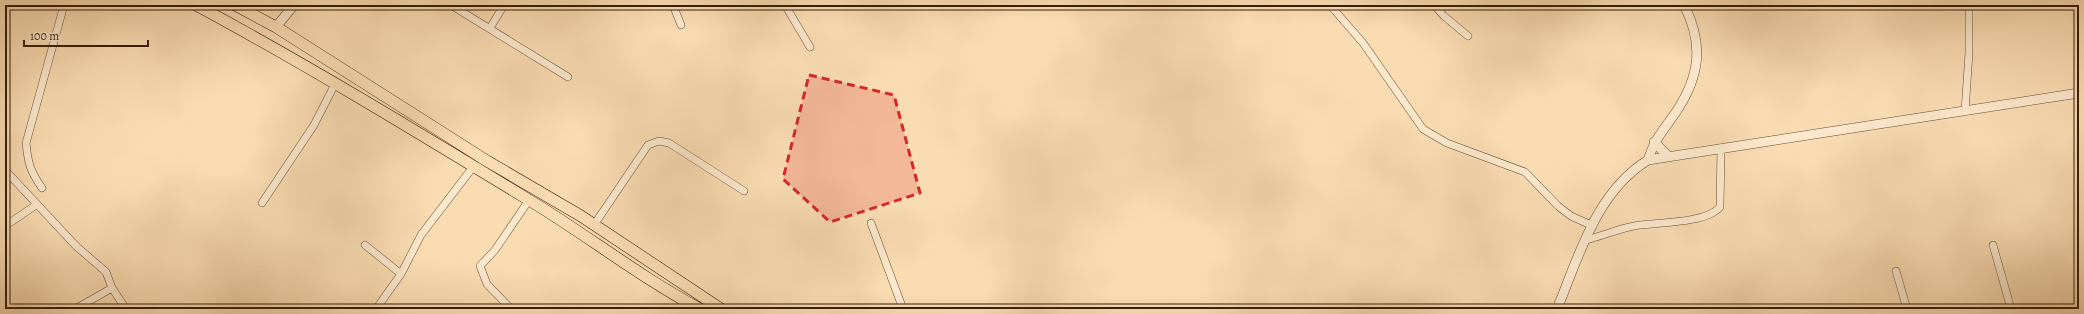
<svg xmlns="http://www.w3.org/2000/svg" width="2084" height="314" font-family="Alegreya,serif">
<rect width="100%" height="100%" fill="#fadcb2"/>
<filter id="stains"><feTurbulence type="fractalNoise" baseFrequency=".005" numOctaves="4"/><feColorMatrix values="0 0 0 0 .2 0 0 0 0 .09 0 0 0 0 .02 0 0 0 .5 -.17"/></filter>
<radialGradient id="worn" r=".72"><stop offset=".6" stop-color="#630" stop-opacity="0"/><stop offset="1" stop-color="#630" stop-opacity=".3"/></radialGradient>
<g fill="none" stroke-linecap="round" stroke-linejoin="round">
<defs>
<path id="minor" d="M451 5 568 77
M673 5 681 25
M785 5 810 47
M1330 5 1363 43 1423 129 1447 143 1525 172 1558 206 1571 216 1593 226
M1434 5 1444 16 1468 36
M490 28 504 5
M1965 111 1969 53V5
M5 170 76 246 106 272 112 288 126 309
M42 188C30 171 28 163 26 143L64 5
M262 203 314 125 335 84
M871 223 903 309
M594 225 648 145 659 141 669 143 744 191
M5 226 36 205
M1586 240C1602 236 1618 229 1634 226 1655 222 1706 224 1720 207L1721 148
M365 245 401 274
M1993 245 2011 309
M1896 271 1907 309
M75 309 112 288
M376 309 401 274 421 235 473 167
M511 309 487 284 480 266 495 250 529 200"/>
<path id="tertiary" d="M276 27 294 5
M1654 142 1668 156
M1648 160C1655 138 1663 131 1676 112 1700 76 1704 44 1684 5
M1557 309C1579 256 1596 192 1648 160L2079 93"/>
<path id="primary" d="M196 5C309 66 419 133 529 200 587 235 640 277 700 309
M235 5 276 27 487 161 581 216 721 309"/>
</defs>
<!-- minor casing -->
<use href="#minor" stroke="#664d31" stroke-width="8"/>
<!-- tertiary casing -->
<use href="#tertiary" stroke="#664d31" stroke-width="10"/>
<!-- primary casing -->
<use href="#primary" stroke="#351d06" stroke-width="12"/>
<!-- minor -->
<use href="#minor" stroke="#fce8cd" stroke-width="7"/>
<!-- tertiary -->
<use href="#tertiary" stroke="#fce8cd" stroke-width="9"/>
<!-- primary -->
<use href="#primary" stroke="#fadcb2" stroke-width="11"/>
</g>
<!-- marked area -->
<path fill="#d62828" fill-opacity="0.2" stroke="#d62828" stroke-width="3" stroke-dasharray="8 5" stroke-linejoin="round" d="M809 75 894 95 920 193 830 222 783 179Z"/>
<!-- margin -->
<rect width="2084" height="314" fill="none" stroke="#fadcb2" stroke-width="20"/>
<rect x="6" y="6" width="2072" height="302" fill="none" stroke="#351d06" stroke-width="2"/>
<rect x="10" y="10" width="2064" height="294" fill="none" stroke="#351d06"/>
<!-- scale -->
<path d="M24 40v6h124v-6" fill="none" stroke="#351d06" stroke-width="2"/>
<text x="30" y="40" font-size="12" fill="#351d06" stroke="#fce8cd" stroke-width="3" paint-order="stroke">100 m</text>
<rect width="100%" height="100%" filter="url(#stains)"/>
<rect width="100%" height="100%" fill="url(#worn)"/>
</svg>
